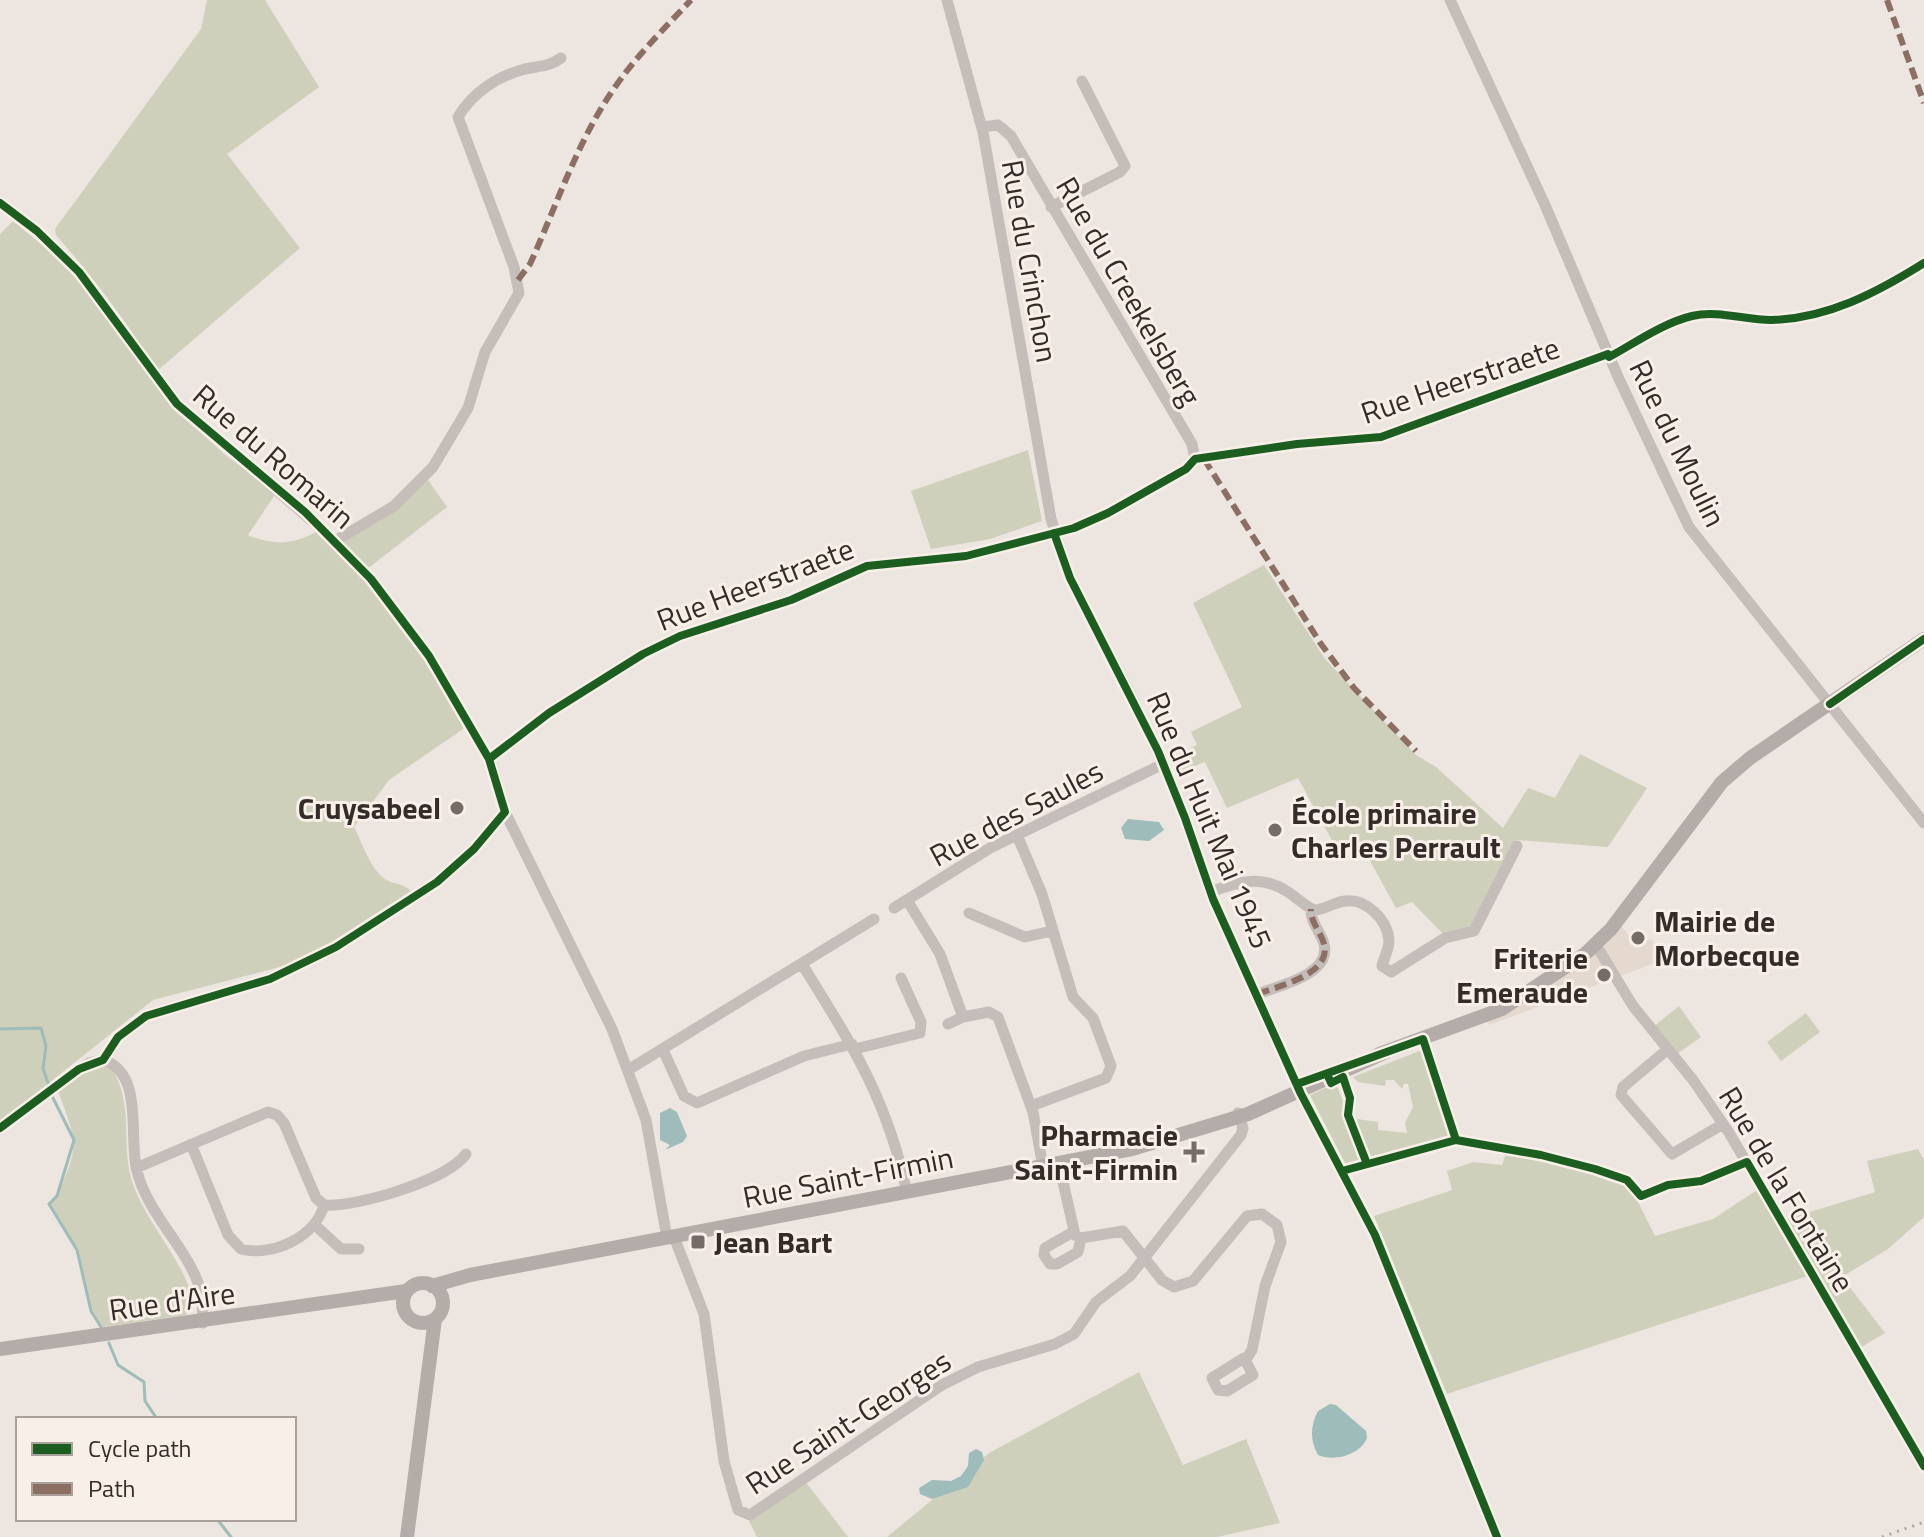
<svg xmlns="http://www.w3.org/2000/svg" width="1924" height="1537" font-family="'Titillium Web',sans-serif">
<rect width="100%" height="100%" fill="#ece5e0"/>
<!-- green -->
<path fill="#ced0bb" d="M207 0H265L319 87 227 154 300 248 157 371C127 322 94 278 56 235L55 229 201 29Z
M13 221 64 263 95 299 166 400 224 454 276 493 248 535C274 546 295 545 319 530 379 594 421 651 466 727L389 780 354 827C362 842 370 869 385 879 396 886 401 881 413 893L299 962 153 1000 0 1122V234Z
M1028 450 1042 521 990 539 931 549 911 491Z
M428 480 447 507 367 569 343 542 400 506Z
M1264 565 1325 659 1416 755 1436 767 1503 828 1528 788 1555 798 1580 754 1647 788 1608 847 1516 840 1472 926 1445 936 1412 902 1396 908 1358 839 1336 848 1298 778 1227 808 1205 762 1181 771 1174 756 1197 745 1191 732 1242 707 1193 603Z
M1679 1006 1701 1037 1677 1054 1653 1027Z
M1806 1013 1820 1032 1781 1061 1767 1042Z
M1422 1050 1450 1136 1346 1165 1310 1095 1336 1083 1349 1118 1378 1122V1130L1407 1133 1405 1123 1413 1107 1408 1084H1404L1402 1089 1394 1080H1386L1385 1086 1358 1082 1353 1077Z
M103 1065 110 1067C135 1100 120 1142 132 1181 145 1221 176 1251 190 1290V1307L186 1315 101 1327 91 1311 77 1250 49 1204C61 1191 76 1157 73 1139 71 1123 63 1106 58 1090L89 1068Z
M1918 1149 1924 1160V1217L1888 1249 1842 1277 1885 1333 1858 1349 1784 1220 1875 1192 1867 1161Z
M1507 1151 1628 1182 1655 1236 1713 1219 1757 1190 1808 1276 1447 1394 1374 1216 1452 1190 1447 1171 1473 1162 1502 1165Z
M1139 1372 1183 1465 1246 1439 1280 1523 1217 1537H887L989 1453Z
M805 1481 848 1537H757L749 1521Z"/>
<!-- plaza -->
<path fill="#e5d8ce" d="M1621 925 1636 945 1652 939 1660 961 1489 1025 1486 1019Z"/>
<!-- water -->
<path fill="#9ebcb9" d="M1128 819 1159 822 1164 830 1149 841 1125 839 1121 828Z
M670 1108 677 1112 687 1136 683 1142 665 1150 670 1145 660 1140V1113Z
M1330 1404 1336 1405 1366 1431 1367 1438C1360 1455 1334 1462 1318 1455 1310 1441 1310 1426 1318 1411Z
M976 1449 982 1452 984 1460 968 1487 932 1499 920 1494 919 1488 932 1480 951 1481 961 1476 968 1466 969 1453Z"/>
<g fill="none" stroke-linecap="round" stroke-linejoin="round">
<!-- stream -->
<path stroke="#9ebcb9" stroke-width="3" d="M0 1029 41 1028 46 1046 43 1068 50 1089
M52 1096 74 1140 57 1196 49 1204 77 1250 91 1311 101 1327
M109 1343 118 1365 144 1382 145 1401 157 1419
M217 1519 231 1537"/>
<!-- minor -->
<path stroke="#c4bdb9" stroke-width="11" d="M947 0 983 132 1051 519 1070 578 1131 695 1175 791 1213 899 1301 1094 1375 1235 1497 1537
M1450 0 1545 205 1619 379 1689 527 1924 823
M982 127 998 125 1011 136 1192 444 1195 459
M0 203 37 231 79 272 177 404 335 541 376 586 429 656 492 764 505 812 612 1029 646 1120 667 1238
M1051 207 1120 172 1125 166 1082 81
M1609 357C1635 343 1663 323 1692 316 1718 310 1745 320 1771 320 1827 319 1878 292 1924 263
M335 541 394 506 433 467 468 408 485 352 519 293 514 267 458 117C473 92 498 76 525 69 539 66 549 67 561 58
M489 759 549 713 643 654 680 636 791 600 867 566 966 556 1074 528 1108 513 1186 469 1195 459 1297 444 1381 437 1608 354
M1017 835 1042 894 1073 997 1093 1018 1111 1066 1106 1078 1031 1106
M1210 892C1238 882 1261 874 1288 892 1297 898 1305 906 1314 910 1325 910 1334 902 1345 901 1366 898 1388 920 1389 941 1389 949 1384 958 1382 966L1391 972 1445 938 1474 931 1517 846
M907 900 940 954 963 1017 989 1012 998 1017 1033 1112 1043 1167
M894 908 990 848 1163 764
M969 913 1025 937 1052 931
M1596 945 1633 1006 1693 1080 1728 1131 1924 1466
M802 964C851 1043 888 1100 907 1193
M1258 994C1277 986 1332 975 1324 944 1321 932 1310 922 1311 909
M948 1024 963 1017
M1423 1039 1456 1140
M855 1049 920 1033 921 1022 901 978
M1668 1049 1623 1087 1621 1095 1672 1154 1723 1124
M663 1050 684 1096 697 1103 804 1056 852 1044
M103 1060 118 1037 152 1013 261 982 328 952 437 882 474 849 505 812
M628 1070 874 919
M0 1128 89 1063 103 1060C145 1073 128 1138 137 1171 148 1216 190 1250 201 1292 203 1302 202 1313 203 1323
M191 1144 228 1235 241 1249C274 1257 316 1236 324 1205
M1059 1164 1075 1235 1081 1238 1123 1231 1162 1280 1174 1287 1193 1281 1247 1216 1262 1214 1277 1225 1281 1242 1265 1286 1252 1350 1245 1361
M136 1168 268 1112 277 1115 284 1123 316 1198 324 1205C355 1208 448 1180 466 1154
M1342 1171 1456 1140 1541 1155 1595 1169 1627 1180 1641 1196 1668 1185 1701 1181 1747 1162
M316 1226 341 1249H359
M1073 1232 1045 1248 1044 1255 1050 1264H1057L1078 1252 1081 1238
M674 1237 704 1314 724 1461 738 1510 750 1515 942 1385 978 1367 1055 1344 1074 1334 1096 1302 1130 1276 1241 1135 1243 1128 1238 1113
M1244 1358 1253 1375 1227 1391 1218 1390 1212 1378Z"/>
<!-- major -->
<path stroke="#b3aca8" stroke-width="14" d="M1379 1054 1502 1009 1585 954 1611 929 1722 782 1750 758 1924 639
M403 1303a20 20 0 1 1 40 0a20 20 0 1 1-40 0Z
M432 1286 470 1275 1132 1149 1248 1114 1386 1052
M0 1349 406 1291
M407 1537 435 1319"/>
<!-- rail -->
<path stroke="#aca7a4" stroke-width="3" stroke-dasharray="2 6" stroke-linecap="butt" d="M1882 1537 1924 1522"/>
<!-- quiet -->
<path stroke="#8d6e63" stroke-width="6" stroke-dasharray="12 6" stroke-linecap="butt" d="M1887 0 1924 103
M518 280 530 264C556 207 576 145 611 93 634 58 663 30 691 0
M1204 459 1321 644 1354 688 1416 751
M1258 994C1277 986 1332 975 1324 944 1321 932 1310 922 1311 909"/>
<defs>
<path id="cycleway" d="M0 203 37 231 79 272 177 404 305 512 371 579 429 656 489 759 505 812 474 849 437 882 336 947 270 979 146 1016 118 1037 103 1060 79 1069 0 1128
M1054 533 1070 578 1158 751 1185 818 1213 899 1301 1094 1375 1235 1497 1537
M1830 704 1924 639
M489 759 549 713 643 654 680 636 791 600 867 566 966 556 1074 528 1108 513 1186 469 1195 459 1297 444 1381 437 1608 354 1609 357C1635 343 1663 323 1692 316 1718 310 1745 320 1771 320 1827 319 1878 292 1924 263
M1327 1074 1331 1083 1343 1077 1350 1098 1348 1115 1367 1164
M1297 1084 1423 1039 1456 1140
M1342 1171 1456 1140 1541 1155 1595 1169 1627 1180 1641 1196 1668 1185 1701 1181 1747 1162 1924 1466"/>
</defs>
<!-- cycleway casing -->
<use href="#cycleway" stroke="#f8efe8" stroke-width="13"/>
<!-- cycleway -->
<use href="#cycleway" stroke="#1b5e20" stroke-width="8"/>
</g>
<!-- markers -->
<g fill="#756c68" stroke="#f8efe8" stroke-width="3">
<circle cx="457" cy="808" r="8"/>
<circle cx="1275" cy="830" r="8"/>
<circle cx="1638" cy="938" r="8"/>
<circle cx="1604" cy="975" r="8"/>
<path d="M1190 1140h8v8h8v8h-8v8h-8v-8h-8v-8h8z"/>
<rect x="690" y="1234" width="16" height="16" rx="4"/>
</g>
<g text-anchor="middle" dominant-baseline="central" stroke-width="6" stroke-linejoin="round" paint-order="stroke">
<!-- street labels -->
<g font-size="30" fill="#352b28" stroke="#f8efe8">
<text transform="translate(1030 261) rotate(80)">Rue du Crinchon</text>
<text transform="translate(1129 291) rotate(60)">Rue du Creekelsberg</text>
<text transform="translate(1460 380) rotate(-19)">Rue Heerstraete</text>
<text transform="translate(1678 443) rotate(64)">Rue du Moulin</text>
<text transform="translate(274 456) rotate(41)">Rue du Romarin</text>
<text transform="translate(755 584) rotate(-21)">Rue Heerstraete</text>
<text transform="translate(1016 813) rotate(-28)">Rue des Saules</text>
<text transform="translate(1210 820) rotate(67)">Rue du Huit Mai 1945</text>
<text transform="translate(848 1177) rotate(-11)">Rue Saint-Firmin</text>
<text transform="translate(1787 1189) rotate(59)">Rue de la Fontaine</text>
<text transform="translate(172 1301) rotate(-8)">Rue d'Aire</text>
<text transform="translate(848 1422) rotate(-33)">Rue Saint-Georges</text>
</g>
<!-- poi labels -->
<g font-size="30" font-weight="bold" fill="#352b28" stroke="#f8efe8" text-anchor="end">
<text x="441" y="808">Cruysabeel</text>
<text x="1291" y="813" text-anchor="start">École primaire<tspan x="1291" dy="34">Charles Perrault</tspan></text>
<text x="1654" y="921" text-anchor="start">Mairie de<tspan x="1654" dy="34">Morbecque</tspan></text>
<text x="1588" y="958">Friterie<tspan x="1588" dy="34">Emeraude</tspan></text>
<text x="1178" y="1135">Pharmacie<tspan x="1178" dy="34">Saint-Firmin</tspan></text>
<text x="714" y="1242" text-anchor="start">Jean Bart</text>
</g>
</g>
<!-- legend -->
<rect x="16" y="1417" width="280" height="104" fill="#f8efe8" stroke="#aaa19b" stroke-width="2"/>
<rect x="32" y="1443" width="40" height="12" fill="#1b5e20" stroke="#aaa19b" stroke-width="2"/>
<text x="88" y="1457" font-size="24" fill="#352b28">Cycle path</text>
<rect x="32" y="1483" width="40" height="12" fill="#8d6e63" stroke="#aaa19b" stroke-width="2"/>
<text x="88" y="1497" font-size="24" fill="#352b28">Path</text>
</svg>
